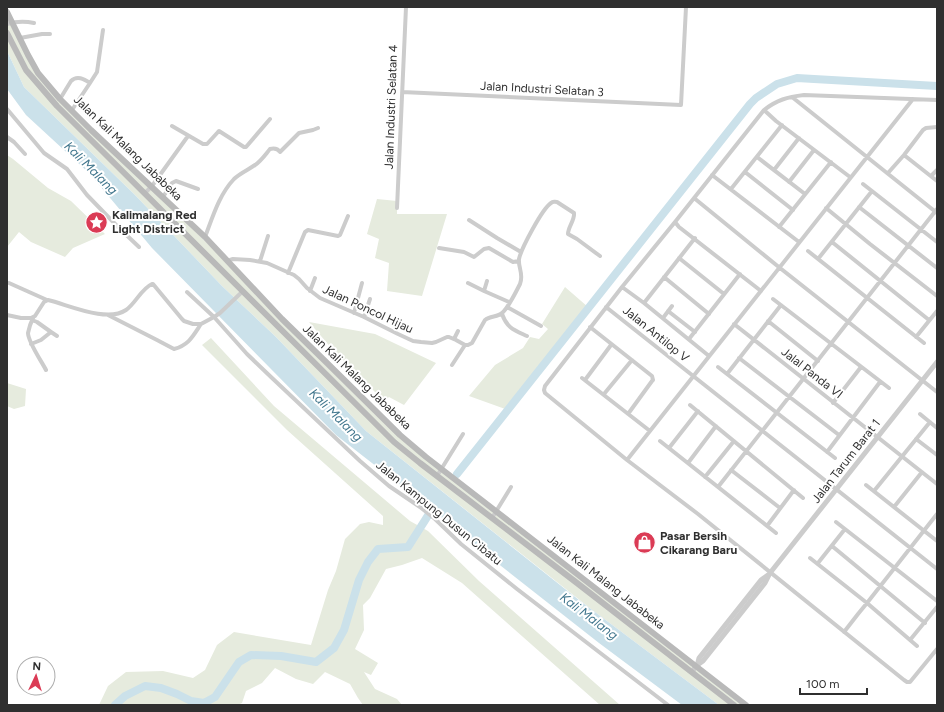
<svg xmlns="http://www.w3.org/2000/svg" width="944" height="712" font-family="Figtree,sans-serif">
<rect width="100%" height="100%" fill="#fff"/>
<!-- green -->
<path fill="#e6ebde" d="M7 12 38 73 115 152 400 435 746 705H719L591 609 366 431 276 337 222 286 135 195 24 87 7 51Z
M7 155 13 159 48 188 71 201 105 234 73 248 65 257 31 242 19 232 7 247Z
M377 199 397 201V214H447L422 296 387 291 389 263 375 258 379 239 367 234Z
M565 287 588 307 508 410 469 396 495 365 523 348 530 337 539 339 548 329 542 324Z
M309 322 375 334 436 363 404 405 389 397 384 401 333 350Z
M211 338 274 406 410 521 428 531 479 581 620 705H600L462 583 422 558 402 565 386 569 370 598 363 605 364 630 355 649 378 663 371 675 364 672 375 689 397 699 402 705H363L358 698 350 684 325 672 313 684 296 679 275 668 262 683 246 691 242 703 237 705H99L108 686 126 672 163 671 193 678 205 670 217 645 234 632 311 645 328 590 336 571 345 539 360 524 369 522 383 525V516L287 430 202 345Z
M7 383 26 389 25 406 14 409 7 406Z"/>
<!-- water -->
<path fill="#cbe1ea" d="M7 51 24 87 135 195 222 286 276 337 366 431 579 600 719 705H682L599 643 468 540 440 516 336 435 152 248 90 174 26 115 7 89Z"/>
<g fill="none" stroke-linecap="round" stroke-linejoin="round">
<!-- river -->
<path stroke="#cbe1ea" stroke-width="8" d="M457 474 750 104 756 98 777 84 797 78 814 79 937 86
M115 705 125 696 145 686 161 688 177 694 191 701 204 703 215 697 239 662 251 655 281 656 316 662 334 648 344 630 359 580 368 562 378 549 408 547 429 514"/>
<!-- minor -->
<path stroke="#ccc" stroke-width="4" d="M7 24C17 21 25 21 34 23
M20 38 42 34H50
M402 92 681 105 686 7
M792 97 937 213
M60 99 71 81C77 75 84 79 90 83
M937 100 804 95C787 97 777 100 764 110L675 222 622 287 545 386 544 390 545 393 627 460 698 514 904 680 907 682H910L937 649
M7 109 44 153 67 169 87 195 118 227 139 247
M72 110 90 83 97 72 103 30
M764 110 776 121 850 177
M172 126 203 144H207L218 132 219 131 244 147H246L270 119
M7 137 14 142 25 154
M904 155 937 181
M757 157 805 194
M774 170 799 138
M745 172 793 210
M888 173 904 155 923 130 926 128 937 127
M712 175 799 242
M931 176 937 170
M789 182 814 150
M863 184 937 242
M731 189 782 125
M145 193 152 186 188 136
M163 197 172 183 176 181 198 189
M694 198 780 268 937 392
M859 207 937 268
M397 208 406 7
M826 208 870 244 937 296
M469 220 497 238 521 252
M675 222 679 227 761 291
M779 227 831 162
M205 237C213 216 219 195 234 179 240 173 248 170 255 165 261 161 265 155 270 149 274 148 278 149 280 152L299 133 313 130 318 128
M832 242 929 320
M439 248 464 252 474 257 484 249 489 248 513 262 519 261
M808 251 924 343
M679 258 724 294
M818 259 872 191
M227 261 233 259 250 260 267 263 294 275 299 279 307 288 320 298 364 317 398 334 413 341 421 342 432 343 436 342 447 337H449L456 340 465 345H468L472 343 485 320C490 316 498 317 502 313 507 309 517 290 520 284 524 274 518 268 519 259 521 249 542 209 551 203 553 201 554 202 557 202L574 213C575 220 568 227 568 234L577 239 600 256
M260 261 268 236
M288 273 305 232 308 230 338 236 340 235 348 216
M664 277 709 314
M487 281 484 291 509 302
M9 283 47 300
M468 283 484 291
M622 287 644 303 709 356
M310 291 315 278
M187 292 214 317 247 354 271 377 360 461 389 486 420 507 435 519 461 544 517 589 668 705
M773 299 889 388
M644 303 695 238
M507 307 541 326
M606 307 937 569
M668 311 695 332
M354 313 362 283
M502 314C507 328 514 330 527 336
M7 315 21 318H31L35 316 44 302 48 300C69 305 107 323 126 310 136 303 141 289 152 284H153L182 319 184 321 193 324H201L214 317 220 313 243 291
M108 315 157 340 174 349C189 345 193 336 201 324
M364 317 370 299
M33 318C31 322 29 328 28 333 28 342 42 362 46 370
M663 318 672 306
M768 321 818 361
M734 324 937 484
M590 327 652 376 653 380 652 381 628 414
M51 332 57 336
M916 337 937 311
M454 339 458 331
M689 339 740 274
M31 344 41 340 51 332 37 322 32 320
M739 358 839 435
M452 365 465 345
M718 367 835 458
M727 374 781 305
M582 378 650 431
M585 380 611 345
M604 394 632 360
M833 403 861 367
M690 405 803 498
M920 414 937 428
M916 439 937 455
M660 441 776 533
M669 448 698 411
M827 452 880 382
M627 460 913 99
M688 463 716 426
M731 470 780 508
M437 476 463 434
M705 477 734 441
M866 485 937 541
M718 487 937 209
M874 491 930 422
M894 507 922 472
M492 518 511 487
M836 522 937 601
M767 526 794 490
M832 546 925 623
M810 558 867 603 917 646
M818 563 845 529
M844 632 858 614 867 603 937 514
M910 640 937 607"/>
<!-- tertiary -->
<path stroke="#ccc" stroke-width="5" d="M697 666 699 658 761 580 768 575
M692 672 696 666 703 661 765 583 770 573 937 362"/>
<!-- secondary -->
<path stroke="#b9b9b9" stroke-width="6" d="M7 12 28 55 38 73 60 99 91 130 205 237 282 319 325 361 400 435 426 457 746 705
M7 33 26 70 57 106 394 442 420 463 577 583 734 705"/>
</g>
<!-- icons -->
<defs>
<symbol id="sight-disc" viewBox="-11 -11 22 22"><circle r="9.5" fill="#db3b55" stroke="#fff"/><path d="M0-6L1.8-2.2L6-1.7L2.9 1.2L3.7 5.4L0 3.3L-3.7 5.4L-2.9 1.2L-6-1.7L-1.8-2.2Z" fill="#fff"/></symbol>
<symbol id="shop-disc" viewBox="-11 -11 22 22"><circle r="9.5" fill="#db3b55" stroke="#fff"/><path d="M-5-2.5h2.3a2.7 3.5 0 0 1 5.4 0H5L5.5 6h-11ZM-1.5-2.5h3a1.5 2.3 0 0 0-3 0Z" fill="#fff"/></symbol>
</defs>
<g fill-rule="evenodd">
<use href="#sight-disc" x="84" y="210" width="25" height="25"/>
<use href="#shop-disc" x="632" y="530" width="25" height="25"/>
</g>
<g text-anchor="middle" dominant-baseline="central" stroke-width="4" stroke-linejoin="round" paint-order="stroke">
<!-- street labels -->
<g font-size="12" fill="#2f2f2f" stroke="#fff">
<text transform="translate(542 89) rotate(3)">Jalan Industri Selatan 3</text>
<text transform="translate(391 107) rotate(-88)">Jalan Industri Selatan 4</text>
<text transform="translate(128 148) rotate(44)">Jalan Kali Malang Jababeka</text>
<text transform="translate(368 309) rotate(25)">Jalan Poncol Hijau</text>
<text transform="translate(656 334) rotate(39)">Jalan Antilop V</text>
<text transform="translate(812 373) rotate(38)">Jalal Panda VI</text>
<text transform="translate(357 377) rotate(44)">Jalan Kali Malang Jababeka</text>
<text transform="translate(846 461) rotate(-52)">Jalan Tarum Barat 1</text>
<text transform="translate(439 513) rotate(39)">Jalan Kampung Dusun Cibatu</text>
<text transform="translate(606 582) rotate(38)">Jalan Kali Malang Jababeka</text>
</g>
<!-- poi labels -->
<g font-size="12" font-weight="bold" fill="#2f2f2f" stroke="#fff" text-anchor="start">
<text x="112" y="215">Kalimalang Red<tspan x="112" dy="14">Light District</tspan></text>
<text x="660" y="536">Pasar Bersih<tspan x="660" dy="14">Cikarang Baru</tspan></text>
</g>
<!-- water labels -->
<g font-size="13" font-style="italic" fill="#41768d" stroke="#fff">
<text transform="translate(91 168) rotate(45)">Kali Malang</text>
<text transform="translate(336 415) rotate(45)">Kali Malang</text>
<text transform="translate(589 616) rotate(37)">Kali Malang</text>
</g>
</g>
<!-- border -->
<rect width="944" height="712" fill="none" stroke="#2f2f2f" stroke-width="16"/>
<!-- north arrow -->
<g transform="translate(36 676) rotate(4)"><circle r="19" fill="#ffffff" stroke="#acacac"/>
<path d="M0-3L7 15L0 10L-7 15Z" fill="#db3b55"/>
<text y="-6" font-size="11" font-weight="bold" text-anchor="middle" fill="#2f2f2f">N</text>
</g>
<!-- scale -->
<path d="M800 688v6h67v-6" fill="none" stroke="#2f2f2f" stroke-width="2"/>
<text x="806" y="688" font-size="12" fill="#2f2f2f" stroke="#ffffff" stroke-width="3" paint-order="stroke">100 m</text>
</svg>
